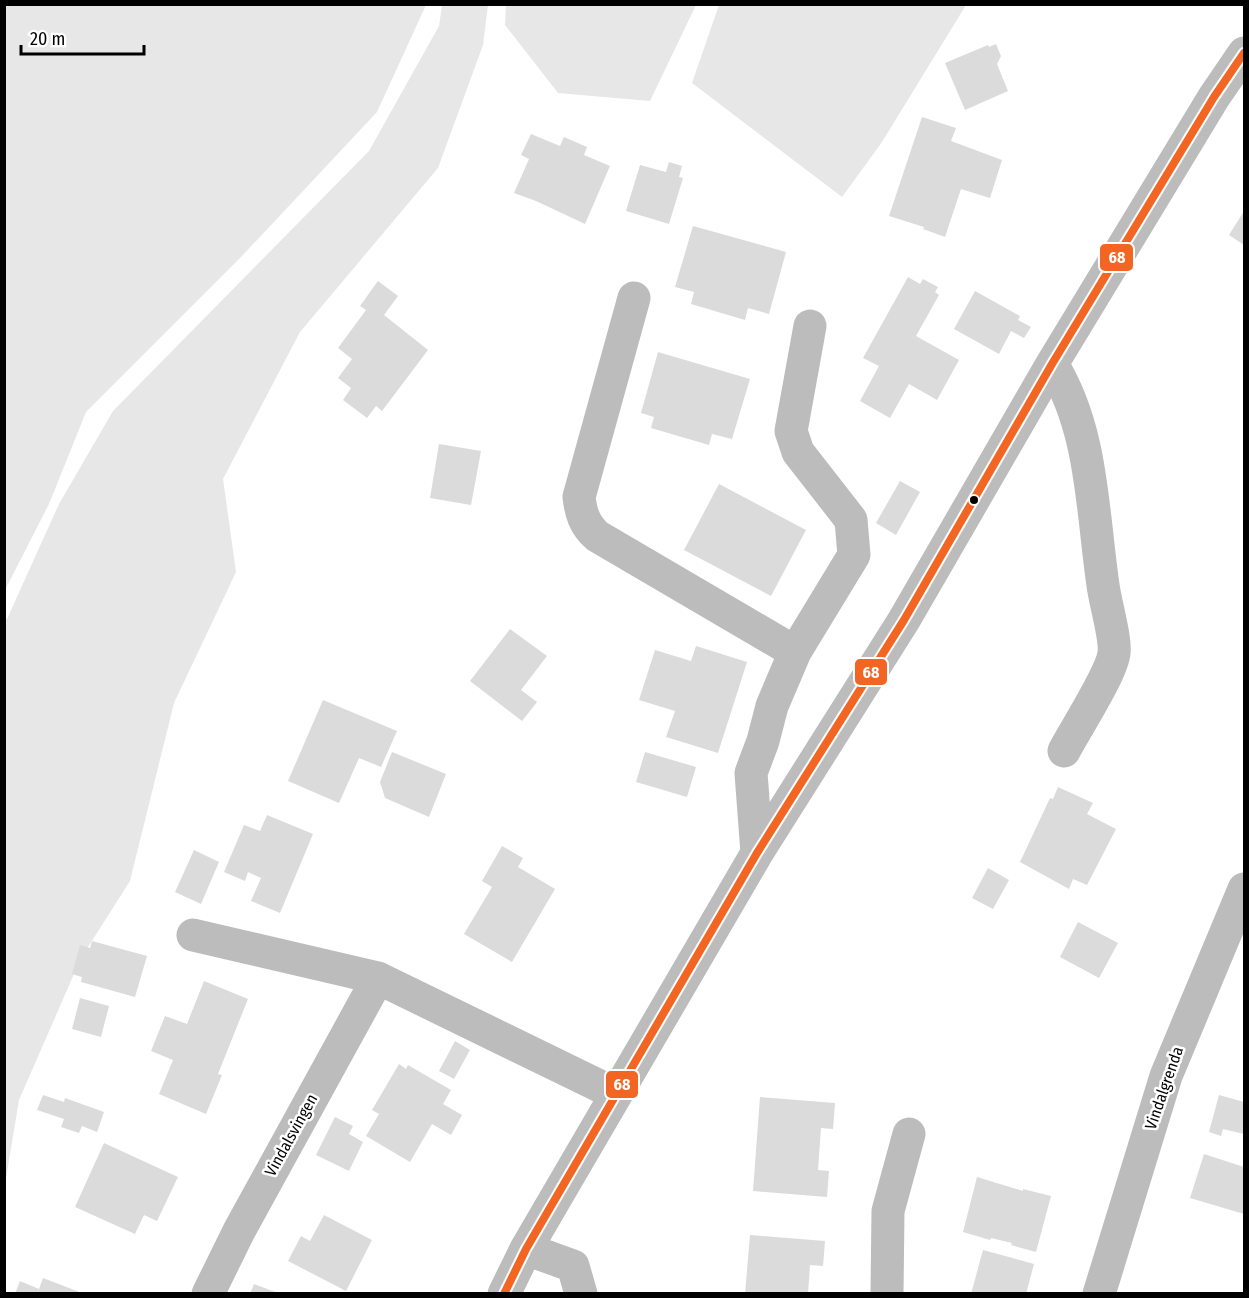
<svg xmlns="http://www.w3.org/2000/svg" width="1249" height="1298" font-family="'Fira Sans Condensed',sans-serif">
<rect width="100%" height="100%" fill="#fff"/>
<!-- green -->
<path fill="#e7e7e7" d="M5 4 426 5 377 112 241 257 86 412 49 504 5 590Z
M442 5H488L483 45 438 168 300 332 223 479 236 572 174 703 130 881 81 958 19 1100 5 1184V620L7 619 59 504 113 411 369 151 439 26Z
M506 5V4L696 5 650 101 558 93 505 25Z
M719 5V4L966 5 882 142 842 197 692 83Z"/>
<!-- building -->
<path fill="#dbdbdb" d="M996 44 1001 56 997 64 1008 91 965 110 945 63 988 45 989 47Z
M922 117 956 128 951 141 1002 160 990 198 961 189 945 237 923 229 924 227 889 216Z
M531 134 560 146 564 137 587 147 584 155 610 166 585 224 536 201 514 193 529 159 521 155Z
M669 162 682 166 679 177 683 178 669 224 626 211 640 165 666 172Z
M1244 211V245L1229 235Z
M693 226 786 252 769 314 748 308 745 320 691 304 694 292 675 287Z
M908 277 920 284 923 279 938 287 935 292 939 295 916 336 959 360 937 400 909 384 890 418 860 401 879 366 863 358Z
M378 281 398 296 384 315 428 350 382 411 376 406 367 418 343 400 351 388 338 378 352 359 338 348 366 310 360 306Z
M975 291 1020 316 1018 320 1031 327 1024 338 1011 331 999 354 954 329Z
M658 352 750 379 732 439 712 434 709 445 651 428 654 417 641 413Z
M439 444 481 451 471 505 430 498Z
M900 481 920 492 896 535 876 523Z
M719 484 806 530 771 596 684 550Z
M510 629 547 656 521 690 537 702 522 721 470 681Z
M696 646 747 662 718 753 666 737 675 711 639 700 655 650 691 661Z
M323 700 397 731 381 767 359 758 339 803 288 781Z
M392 752 446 774 429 817 385 798 380 782Z
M645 752 696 767 687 797 636 782Z
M1058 787 1093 803 1087 814 1116 829 1087 885 1073 879 1069 889 1020 862 1050 798 1053 799Z
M267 815 313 834 280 913 251 901 261 878 248 872 245 881 224 872 244 825 260 831Z
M502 846 523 858 518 867 555 889 512 962 464 934 492 887 482 881Z
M194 850 219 862 201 904 175 892Z
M988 868 1009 880 993 909 972 898Z
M1078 922 1118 943 1099 978 1060 957Z
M92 941 147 956 135 997 81 982 82 977 72 974 80 945 90 948Z
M204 981 248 999 218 1074 222 1075 206 1114 159 1094 173 1060 151 1051 165 1016 187 1024Z
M80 998 109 1006 101 1037 72 1029Z
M455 1041 470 1050 454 1079 439 1071Z
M399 1064 406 1069 408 1065 451 1090 443 1104 462 1115 451 1135 432 1124 410 1162 366 1136 379 1114 372 1110Z
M43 1095 64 1102 65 1098 104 1112 97 1132 82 1126 79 1133 61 1127 64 1119 37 1110Z
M1219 1095 1244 1102V1134L1223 1129 1221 1136 1209 1132Z
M760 1097 835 1103 833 1129 821 1128 818 1170 829 1171 827 1197 753 1191Z
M335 1117 353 1126 349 1134 363 1142 349 1171 316 1155Z
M104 1143 178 1177 157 1221 144 1215 135 1234 75 1207Z
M1204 1154 1244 1167V1214L1190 1198Z
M977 1177 1023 1191V1189L1051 1196 1036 1252 1011 1245 1012 1243 991 1238 990 1240 963 1232Z
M324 1215 372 1240 346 1291 288 1261 301 1236 310 1241Z
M750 1235 825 1241 823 1266 810 1265 808 1294H745Z
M983 1250 1034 1264 1026 1294H971Z
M43 1278 82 1293V1294H15L20 1281 39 1289Z
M254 1284 278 1293V1294H250Z"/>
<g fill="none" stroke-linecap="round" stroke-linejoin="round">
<!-- minor -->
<path stroke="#bcbcbc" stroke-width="33" d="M634 298 579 497C581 513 584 524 597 536L795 652
M1052 364C1093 430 1092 510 1103 585 1105 602 1116 638 1114 653 1112 673 1075 730 1064 751
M757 853 751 773 763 741 772 706 795 652 854 555 851 520 798 452 791 431 810 326
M193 935 378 978 616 1094
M526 1249 573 1266 581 1294
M208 1294 239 1231 378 978
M504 1294 526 1249 757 853 904 620 1052 364 1214 97 1244 53
M887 1294 888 1211 909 1134
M1099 1294 1166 1076 1244 889"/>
<defs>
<path id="bus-1" d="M504 1294 526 1249 757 853 904 620 1052 364 1214 97 1244 53"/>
</defs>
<!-- bus-1 casing -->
<use href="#bus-1" stroke="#fff" stroke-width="12"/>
<!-- bus-1 -->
<use href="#bus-1" stroke="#f26522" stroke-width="8"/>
</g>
<!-- markers -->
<circle fill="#000" stroke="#fff" stroke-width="2" cx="974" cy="500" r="5"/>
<g text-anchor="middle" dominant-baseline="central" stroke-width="5" stroke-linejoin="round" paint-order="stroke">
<!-- street labels -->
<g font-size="16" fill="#000" stroke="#fff">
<text transform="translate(1164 1088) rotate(-71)">Vindalgrenda</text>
<text transform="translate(291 1135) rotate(-61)">Vindalsvingen</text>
</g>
</g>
<g stroke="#fff" stroke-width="2">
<rect x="1099" y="243" width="35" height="29" rx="6" fill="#f26522"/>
<rect x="854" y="658" width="34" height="28" rx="6" fill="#f26522"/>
<rect x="605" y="1070" width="34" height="29" rx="6" fill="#f26522"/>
</g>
<g font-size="16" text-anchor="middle" font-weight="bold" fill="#fff">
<text x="1117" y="263">68</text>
<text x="871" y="678">68</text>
<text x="622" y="1090">68</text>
</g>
<!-- border -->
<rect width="1249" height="1298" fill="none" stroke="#000000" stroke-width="12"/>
<!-- scale -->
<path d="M21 45v9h123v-9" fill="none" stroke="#000000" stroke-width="3"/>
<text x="30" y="45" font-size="18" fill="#000000" stroke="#ffffff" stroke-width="4.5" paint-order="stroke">20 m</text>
</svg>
